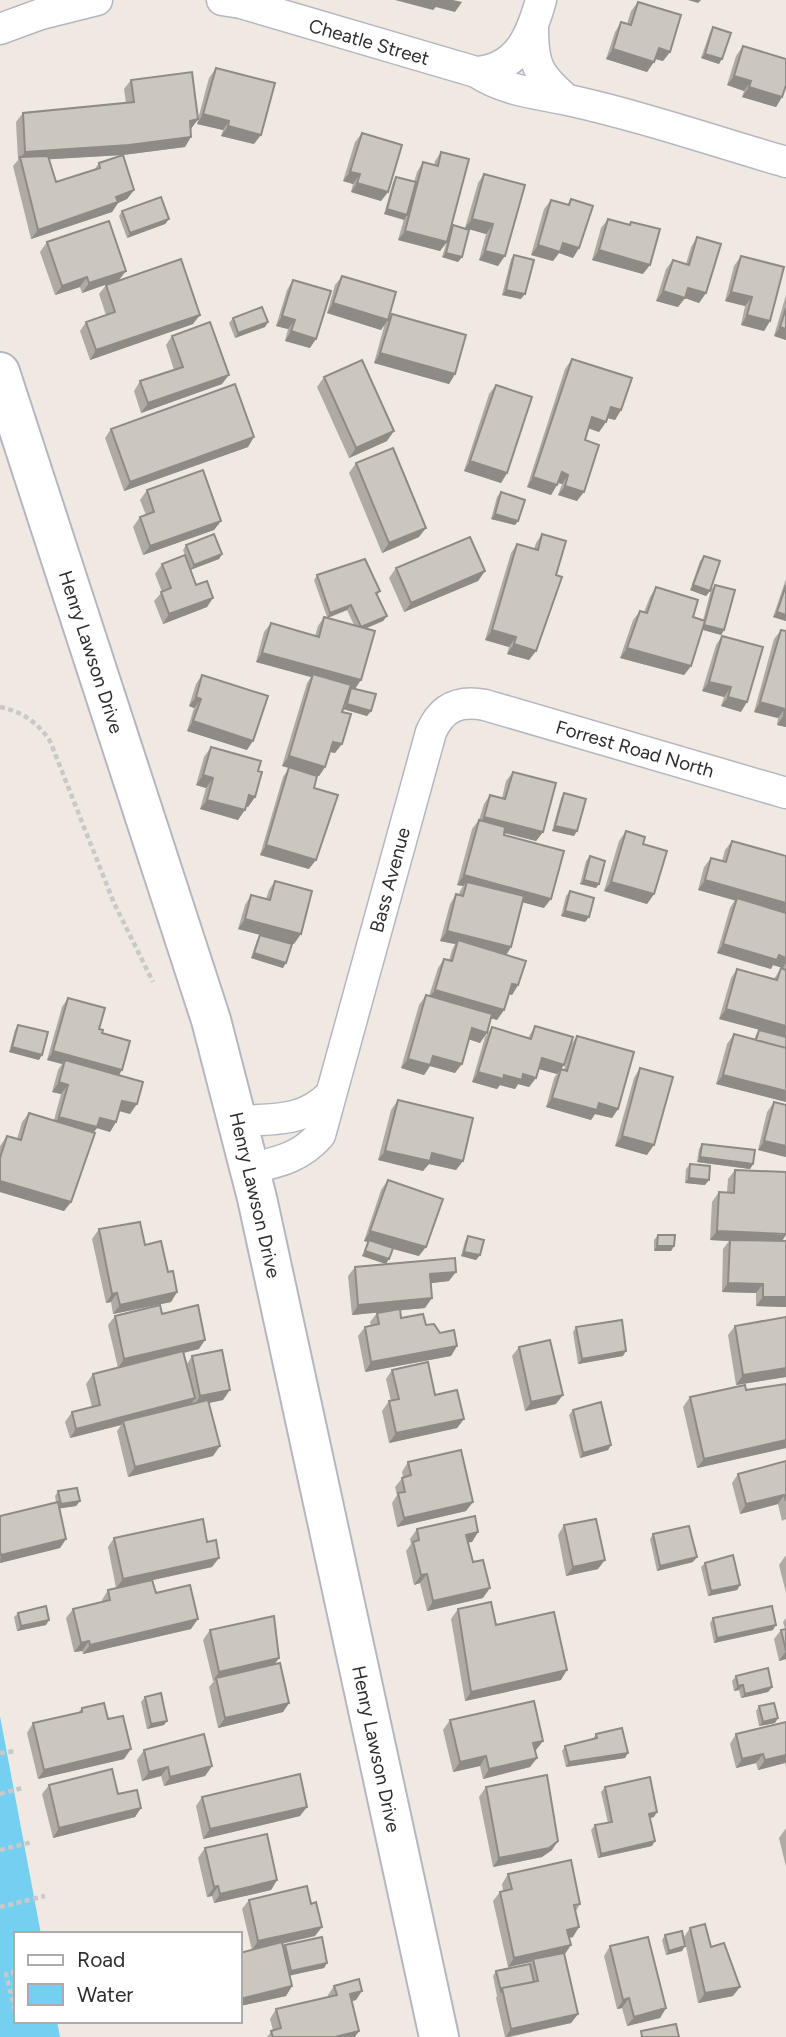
<svg xmlns="http://www.w3.org/2000/svg" width="786" height="2037" font-family="Figtree,sans-serif">
<rect width="100%" height="100%" fill="#efe9e1"/>
<!-- water -->
<path fill="#75cff0" d="M0 1716 41 1934H16V2021H57L60 2037H0Z"/>
<g fill="none" stroke-linecap="round" stroke-linejoin="round">
<defs>
<path id="street" d="M222 0 241 3 476 72C518 69 531 36 541 0
M533 28C533 65 538 75 566 99
M0 29 41 14 97 0
M476 72C505 91 535 93 568 100 641 116 714 141 786 162
M238 1121C274 1119 305 1122 331 1094
M249 1169C278 1162 300 1158 320 1135L431 732C442 707 459 700 485 705L786 793"/>
<path id="secondary" d="M0 372 211 1020 257 1198 439 2037"/>
</defs>
<!-- street casing -->
<use href="#street" stroke="#b4b7c1" stroke-width="33"/>
<!-- secondary casing -->
<use href="#secondary" stroke="#b4b7c1" stroke-width="42"/>
<!-- path -->
<path stroke="#c9c9c9" stroke-width="4.5" stroke-dasharray="5 3.5" stroke-linecap="butt" d="M0 707C23 712 37 722 50 741L114 903 153 982
M0 1753 16 1751
M0 1794 22 1788
M0 1850 32 1842
M0 1907 45 1896
M16 1972 6 1974 16 2015"/>
<!-- street -->
<use href="#street" stroke="#fff" stroke-width="30"/>
<!-- secondary -->
<use href="#secondary" stroke="#fff" stroke-width="38"/>
</g>
<!-- wall -->
<path fill="#afaba4" fill-rule="evenodd" d="M638 2 670 52 663 61 655 59 647 72 606 59 615 32 621 22 627 24 631 11Z
M713 27 719 64 701 58 710 32Z
M743 46 782 97 776 107 742 97 744 91 727 85 736 56Z
M216 68 254 144 221 136 223 130 197 124 198 120 190 129 185 147 123 155 134 190 127 199 118 203 112 212 31 239 13 166 18 160 16 122 23 113 126 103 124 89 131 80 198 119 209 78ZM122 155 99 163 94 170 56 182 49 159Z
M362 133 388 192 381 201 351 192 353 184 343 181 355 142Z
M441 152 450 230 453 225 462 257 458 262 442 257 448 238 447 242 440 251 398 240 404 219 384 214 393 182 396 177 414 182 417 172 423 162 434 165 435 161Z
M484 174 498 266 479 260 486 234 465 228 478 183Z
M571 199 579 248 573 258 559 253 553 261 531 255 544 209 551 200 567 205Z
M122 211 169 219 165 224 127 238 119 216Z
M608 219 629 225 631 222 643 274 592 260 601 228Z
M697 237 706 293 699 303 685 298 678 307 656 301 666 269 673 260 686 264 691 247Z
M47 242 119 280 82 293 80 287 55 295 40 252Z
M514 255 521 299 502 295 511 259Z
M741 256 770 321 764 331 741 325 745 306 725 301 734 266Z
M342 276 388 320 392 314 455 374 449 384 374 363 385 323 381 330 327 313 335 285Z
M293 280 310 348 285 341 288 329 276 326 287 290Z
M106 285 193 324 90 360 80 331 86 322 106 315 99 294Z
M786 295V340L774 336Z
M233 318 268 322 265 327 235 338 229 323Z
M172 336 222 384 141 413 134 391 140 381 174 370 166 345Z
M572 359 621 410 615 420 607 418 606 422 599 432 588 428 585 440 577 501 558 495 562 484 558 483 551 495 527 487 565 369Z
M324 377 387 441 349 458 317 387Z
M496 385 507 473 501 483 464 471 489 394Z
M111 429 248 447 124 491 105 438Z
M356 463 419 537 382 553 349 473Z
M147 490 221 521 214 530 143 555 133 527 140 517 146 515 140 500Z
M501 492 518 521 515 525 491 519 497 497Z
M542 534 556 575 536 651 529 660 507 654 509 647 485 640 511 553 517 544 534 549 536 543Z
M186 545 222 554 219 559 190 570 183 550Z
M704 556 710 591 706 596 690 590 700 561Z
M162 564 196 585 207 607 163 624 154 601 162 592 155 574Z
M396 568 485 571 478 581 404 612 389 578Z
M317 575 380 591 377 595 387 616 383 621 367 628 355 689 371 711 367 716 343 709 335 753 330 752 325 767 319 776H317L314 788 309 869 260 855 283 777 289 768 282 766 307 683 311 677 256 662 264 632 271 623 315 636 318 626 324 617H327L314 580ZM347 610 354 625 328 618Z
M786 579V621L773 617Z
M715 585 724 630 721 635 703 630 691 666 684 675 620 658 633 620 640 611 644 612 650 597 656 587 693 617 703 620 711 590Z
M781 630 786 727 777 725 778 718 754 712 774 639Z
M722 636 741 712 721 706 724 697 702 691 716 645Z
M202 675 247 750 187 731 194 708 189 706 196 684Z
M211 747 258 771 255 797 248 807 246 806 238 820 200 809 206 788 196 785 204 757Z
M513 772 543 832 536 841 504 833V835L544 908 523 902 511 947 506 955 518 985 512 995 509 994 504 1010 497 1020 491 1018 480 1043 469 1039 455 1073 430 1066 424 1075 401 1068 419 1005 426 995 429 996 438 968 444 959 449 960 452 950 455 944 440 941 450 904 456 894 459 895 460 891 463 886 457 885 472 829 479 820 484 804 490 795 502 798 506 781Z
M564 793 574 836 552 831 561 798Z
M626 831 643 844 654 894 647 904 604 891 619 841Z
M732 841 786 856V1037L719 1019 731 978 737 969 774 979 781 968H783L773 965 771 969 717 953 730 908 735 900 698 890 704 867 711 858 722 861 725 850Z
M590 856 599 884 596 888 580 884 586 861Z
M275 881 294 944 238 929 245 905 251 895 266 899 269 890Z
M570 891 589 917 585 922 561 916 566 896Z
M260 935 283 968 251 958 257 940Z
M68 998 99 1029 102 1033 119 1075 130 1114 119 1111 116 1122 110 1132 97 1128 94 1132 71 1202 64 1211 0 1192V1146L7 1136 17 1139 22 1122 29 1113 54 1120 61 1094 52 1092 58 1070 62 1064 47 1060 62 1007Z
M18 1025 39 1060 9 1052 15 1030Z
M535 1026 564 1065 561 1069 564 1070 570 1046 577 1036 618 1109 612 1118 595 1114 591 1120 546 1107 554 1078 557 1074 539 1069 536 1078 529 1087 518 1084 515 1089 500 1085 497 1089 472 1082 485 1037 492 1027 528 1038Z
M759 1030 786 1037V1102L716 1084 727 1044 734 1034 754 1040 756 1035Z
M640 1068 647 1155 615 1146 634 1078Z
M398 1100 463 1161 456 1170 429 1164 423 1171 378 1160 391 1110Z
M774 1102 786 1105V1157L758 1150 767 1112Z
M702 1144 753 1164 750 1169 697 1162 699 1149Z
M690 1164 705 1185 685 1183 686 1169Z
M735 1170 782 1241 786 1307 756 1306V1293L722 1292 723 1249 729 1241 710 1240 712 1202 719 1192H727L728 1179Z
M388 1180 419 1256 393 1249 386 1264 449 1281 431 1283 425 1308 400 1310 401 1318 426 1325 440 1333 457 1346 451 1356 365 1372 358 1336 365 1327 371 1326 370 1322 377 1313 383 1312 352 1315 348 1276 355 1267 386 1264 362 1256 368 1242 364 1241 381 1190Z
M99 1229 145 1245 168 1272 177 1292 171 1302 113 1314 111 1302 106 1303 92 1239Z
M658 1235 674 1246 671 1251H654V1240Z
M468 1236 480 1255 476 1260 461 1256 465 1241Z
M162 1314 199 1349 184 1353 187 1364 192 1356 223 1400 209 1403 213 1456 128 1477 117 1431 121 1425 70 1438 65 1422 72 1412 92 1407 86 1384 93 1374 118 1368 108 1325 115 1316Z
M786 1317V1377L736 1385 728 1335 735 1326Z
M576 1327 623 1356 578 1364 573 1332Z
M519 1347 556 1404 525 1411 512 1356Z
M392 1370 435 1395 464 1419 457 1428 389 1443 382 1411 389 1401H391L386 1379Z
M786 1384V1448L697 1468 683 1407 690 1397 746 1390Z
M573 1410 611 1445 608 1450 580 1458 569 1415Z
M786 1461V1519L782 1521 778 1504 740 1514 732 1483 738 1474Z
M408 1462 473 1502 466 1511 397 1527 392 1503 397 1495 395 1487 403 1477 402 1472Z
M58 1491 80 1501 76 1506 59 1508 66 1539 60 1548 0 1563V1516L56 1502 55 1496Z
M564 1525 598 1569 566 1576 558 1535Z
M417 1529 478 1532 472 1542H468L483 1598 427 1611 420 1583 414 1585 406 1551 411 1544 410 1539Z
M653 1534 693 1562 657 1571 650 1539Z
M114 1538 212 1567 153 1580 156 1593 191 1629 83 1654 82 1651 74 1652 66 1618 73 1609 102 1602V1600L108 1590 116 1588 108 1547Z
M786 1555V1593L779 1565Z
M705 1563 740 1585 737 1590 708 1596 701 1567Z
M458 1609 496 1625 561 1680 465 1701 451 1619Z
M18 1613 46 1625 17 1631 14 1617Z
M713 1618 773 1630 714 1643 710 1623Z
M786 1618V1659L779 1661 774 1639 781 1630 785 1629 783 1622Z
M210 1630 274 1665 289 1703 283 1712 218 1728 209 1687 214 1681H213L203 1640Z
M736 1676 772 1687 768 1692 741 1698 739 1690 734 1691 732 1681Z
M145 1697 164 1725 147 1729 141 1702Z
M759 1706 775 1723 759 1726 756 1711Z
M82 1708 108 1719 124 1759 38 1779 27 1733 33 1723 78 1713Z
M450 1720 543 1741 535 1751 537 1758 530 1767 483 1779 480 1766 453 1772 443 1730Z
M786 1722V1768L785 1763 758 1770 756 1763 736 1768 730 1744 736 1734Z
M596 1734 625 1758 566 1767 562 1751 565 1746 593 1739Z
M144 1750 212 1766 205 1776 164 1786 161 1776 142 1781 137 1760Z
M49 1785 118 1794 141 1808 135 1817 53 1838 42 1794Z
M486 1787 552 1850 542 1857 493 1867 479 1797Z
M605 1787 654 1817 650 1818 652 1846 598 1858 591 1830 595 1825 608 1823 601 1792Z
M202 1797 300 1816 203 1839 196 1806Z
M786 1828V1867L779 1838Z
M205 1848 277 1880 271 1890 214 1903 212 1896 207 1897 198 1858Z
M508 1874 580 1904 576 1911 573 1937 569 1938 564 1954 578 2014 571 2023 510 2037H505L496 1998 497 1996 493 1976 496 1971 530 1964 531 1962 508 1967 493 1901 500 1892 503 1891 502 1884Z
M249 1900 315 1936 282 1944 283 1948 285 1945 327 1963 324 1968 290 1975 292 1986 286 1996 240 2006V1953L252 1950 242 1909Z
M690 1928 711 1947 733 1996 698 2003 684 1937Z
M665 1935 682 1951 666 1955 662 1940Z
M610 1946 666 2008 660 2018 627 2026 622 2008 617 2009 604 1956Z
M334 1986 356 2000 352 2001 355 2037H267L273 2030 270 2019 276 2009 328 1997V1995Z"/>
<!-- shaded-wall -->
<path fill="#8e8b86" d="M395 0H453L462 2 455 12 436 7 433 10Z
M688 0H701L698 3Z
M659 48 670 52 663 61 652 58Z
M613 49 654 62 647 72 606 59Z
M705 54 722 59 719 64 701 58Z
M734 76 751 81 744 91 727 85Z
M749 87 782 97 776 107 742 97Z
M203 114 229 121 223 130 197 124Z
M198 119 191 129 183 130 190 121Z
M228 126 261 135 254 144 221 136Z
M191 137 185 147 123 155 21 161 20 158 25 152Z
M350 172 360 174 353 184 343 181Z
M357 183 388 192 381 201 351 192Z
M134 190 127 199 118 203 112 212 31 239 38 230Z
M387 209 407 215 404 220 384 214Z
M169 219 165 224 127 238 130 233Z
M472 219 493 224 486 234 465 228Z
M405 231 447 242 440 251 398 240Z
M563 243 579 248 573 258 559 253 553 261 531 255 538 245Z
M599 250 650 265 643 274 592 260Z
M485 251 505 256 498 266 479 260Z
M446 253 462 257 458 262 442 257Z
M126 271 119 280 82 293 89 283Z
M87 277 80 287 55 295 62 286Z
M688 288 706 293 699 303 685 298 678 307 656 301 663 291Z
M506 290 525 294 521 299 502 295Z
M731 292 752 297 745 306 725 301Z
M333 303 388 320 381 330 327 313Z
M200 315 193 324 90 360 96 350Z
M747 315 770 321 764 331 741 325Z
M282 316 295 320 288 329 276 326Z
M268 322 265 327 235 338 238 333Z
M780 327 786 329V340L774 336Z
M291 331 316 339 310 348 285 341Z
M380 353 455 374 449 384 374 363Z
M229 375 222 384 141 413 148 403Z
M611 407 621 410 615 420 604 417Z
M592 417 606 422 599 432 585 427Z
M394 431 387 441 349 458 356 448Z
M254 437 248 447 124 491 130 482Z
M470 461 507 473 501 483 464 471Z
M562 472 568 475 562 484 555 482Z
M533 477 557 485 551 495 527 487Z
M565 486 584 492 577 501 558 495Z
M495 514 518 521 515 525 491 519Z
M221 521 214 530 143 555 150 546Z
M426 528 419 537 382 553 389 543Z
M222 554 219 559 190 570 194 565Z
M485 571 478 581 404 612 411 603Z
M693 585 710 591 706 596 690 590Z
M213 598 207 607 163 624 169 614Z
M351 605 347 610 327 618 330 613Z
M777 612 786 615V621L773 617Z
M387 616 383 621 357 632 361 627Z
M703 624 724 630 721 635 700 629Z
M492 630 516 637 509 647 485 640Z
M514 644 536 651 529 660 507 654Z
M627 648 691 666 684 675 620 658Z
M262 653 361 680 355 689 312 678 313 674 311 677 256 662Z
M709 682 731 687 724 697 702 691Z
M196 697 201 699 194 708 189 706Z
M728 697 747 702 741 712 721 706Z
M760 702 785 709 778 718 754 712Z
M347 704 371 711 367 716 343 709Z
M784 715 786 716V727L777 725Z
M193 721 253 741 247 750 187 731Z
M333 742 342 744 335 753 326 751Z
M289 756 325 767 319 776 282 766Z
M203 775 213 778 206 788 196 785Z
M249 795 255 797 248 807 242 805Z
M207 800 245 810 238 820 200 809Z
M484 817 543 832 536 841 478 826Z
M555 826 577 831 574 836 552 831Z
M266 845 316 860 309 869 260 855Z
M464 875 551 899 544 908 465 887 467 882 463 886 457 885Z
M584 880 599 884 596 888 580 884Z
M705 880 786 903V915L698 890Z
M611 882 654 894 647 904 604 891Z
M565 911 589 917 585 922 561 916Z
M245 919 301 934 294 944 238 929Z
M447 931 511 947 505 957 458 940 455 944 440 941Z
M723 944 786 958V963L783 968 773 965 771 969 717 953Z
M254 953 286 963 283 968 251 958Z
M512 984 518 985 512 995 505 993Z
M435 990 504 1010 497 1020 428 999Z
M726 1009 786 1026V1037L719 1019Z
M472 1028 487 1033 480 1043 465 1038Z
M12 1047 42 1055 39 1060 9 1052Z
M53 1051 122 1070 116 1080 65 1060 62 1064 47 1060Z
M433 1056 462 1064 455 1073 430 1066 424 1075 401 1068 408 1059Z
M542 1058 564 1065 557 1074 535 1068Z
M478 1072 504 1075 523 1074 536 1078 529 1087 518 1084 515 1089 500 1085 497 1089 472 1082Z
M723 1075 786 1091V1102L716 1084Z
M59 1082 68 1085 61 1094 52 1092Z
M552 1098 599 1103 618 1109 612 1118 595 1114 591 1120 546 1107Z
M122 1101 137 1104 130 1114 116 1110Z
M59 1117 100 1118 116 1122 110 1132 97 1128 90 1137 52 1126Z
M622 1136 654 1145 647 1155 615 1146Z
M764 1141 786 1146V1157L758 1150Z
M385 1151 432 1153 463 1161 456 1170 429 1164 423 1171 378 1160Z
M700 1157 753 1164 750 1169 697 1162Z
M689 1178 709 1180 705 1185 685 1183Z
M0 1181 71 1202 64 1211 0 1192Z
M370 1231 426 1247 419 1256 364 1241Z
M717 1231 786 1235 780 1244 710 1240Z
M657 1246H674L671 1251H654Z
M365 1251 389 1259 386 1264 362 1256Z
M464 1252 480 1255 476 1260 461 1256Z
M456 1272 449 1281 424 1284 430 1274Z
M728 1283 763 1284 756 1293 722 1292Z
M177 1292 171 1302 113 1314 120 1305Z
M117 1293 111 1302 106 1303 112 1294Z
M763 1297H786V1307L756 1306Z
M432 1298 425 1308 352 1315 358 1305Z
M205 1340 199 1349 118 1368 124 1359Z
M457 1346 451 1356 365 1372 371 1362Z
M626 1351 623 1356 578 1364 582 1359Z
M786 1368V1377L736 1385 743 1375Z
M230 1390 223 1400 194 1406 200 1396Z
M563 1395 556 1404 525 1411 531 1402Z
M195 1398 189 1407 123 1421 121 1425 70 1438 76 1429Z
M464 1419 457 1428 389 1443 396 1433Z
M786 1440V1448L697 1468 704 1459Z
M611 1445 608 1450 580 1458 583 1453Z
M220 1446 213 1456 128 1477 135 1467Z
M784 1495 778 1504 740 1514 746 1504Z
M80 1501 76 1506 57 1509 61 1504Z
M473 1502 466 1511 397 1527 404 1518Z
M478 1532 472 1542 460 1544 466 1535Z
M66 1539 60 1548 0 1563 1 1555Z
M697 1557 693 1562 657 1571 660 1566Z
M219 1558 212 1567 116 1588 123 1579Z
M605 1560 598 1569 566 1576 573 1567Z
M427 1574 420 1583 414 1585 421 1575Z
M740 1585 737 1590 708 1596 711 1591Z
M490 1588 483 1598 427 1611 433 1601Z
M198 1619 191 1629 83 1654 90 1645Z
M49 1620 46 1625 17 1631 21 1626Z
M776 1625 773 1630 714 1643 717 1638Z
M89 1641 82 1651 74 1652 81 1643Z
M786 1651V1659L779 1661Z
M279 1658 272 1668 216 1678 213 1681 219 1672Z
M567 1670 561 1680 465 1701 471 1692Z
M743 1685 739 1690 734 1691 738 1686Z
M772 1687 768 1692 741 1698 745 1694Z
M289 1703 283 1712 218 1728 225 1718Z
M778 1718 775 1723 759 1726 763 1722Z
M167 1721 164 1725 147 1729 151 1724Z
M543 1741 536 1750 527 1753 533 1743Z
M131 1749 124 1759 38 1779 44 1770Z
M628 1753 625 1758 566 1767 569 1762Z
M763 1754 756 1763 736 1768 742 1759Z
M786 1755V1762L785 1763 758 1770 765 1760Z
M486 1756 480 1766 453 1772 460 1762Z
M537 1758 530 1767 483 1779 489 1769Z
M212 1766 205 1776 164 1786 170 1777Z
M168 1767 161 1776 142 1781 149 1772Z
M307 1807 300 1816 203 1839 210 1829Z
M141 1808 135 1817 53 1838 59 1828Z
M657 1812 654 1817 646 1819 649 1814Z
M558 1841 552 1850 542 1857 493 1867 499 1858Z
M655 1841 652 1846 598 1858 601 1854Z
M277 1880 271 1890 214 1903 220 1894Z
M218 1886 212 1896 207 1897 214 1887Z
M322 1927 315 1936 252 1950 258 1941Z
M579 1927 573 1937 561 1940 567 1930Z
M571 1945 565 1954 533 1959 531 1962 508 1967 514 1958Z
M685 1946 682 1951 666 1955 669 1951Z
M327 1963 324 1968 288 1976 291 1971Z
M292 1986 286 1996 240 2006V1999Z
M740 1987 733 1996 698 2003 705 1993Z
M362 1991 356 2000 343 2003 350 1994Z
M629 1998 622 2008 617 2009 623 2000Z
M666 2008 660 2018 627 2026 634 2017Z
M578 2014 571 2023 506 2037 511 2029Z
M359 2031 355 2037H335Z"/>
<!-- building -->
<path fill="#cbc7bf" stroke="#8e8b86" stroke-width="2" d="M638 2 681 15 670 52 659 48 654 62 613 49 621 22 631 25Z
M713 27 731 33 722 59 705 54Z
M743 46 786 59V85L782 97 749 87 751 81 734 76Z
M216 68 275 83 261 135 228 126 229 121 203 114Z
M192 72 198 119 190 121 191 137 129 145 25 152 23 113 134 102 131 80Z
M362 133 402 145 388 192 357 183 360 174 350 172Z
M441 152 469 159 447 242 405 231 423 162 438 166Z
M123 155 134 190 116 197 118 202 38 230 20 157 48 156 56 182 100 168 99 163Z
M484 174 525 185 505 256 485 251 493 224 472 219Z
M396 177 416 182 407 215 387 209Z
M161 197 169 219 130 233 122 211Z
M571 199 593 206 579 248 563 243 560 252 538 245 551 200 569 205Z
M608 219 630 225 631 222 660 229 650 265 599 250Z
M109 221 126 271 89 283 87 277 62 286 47 242Z
M453 225 469 230 462 257 446 253Z
M697 237 721 244 706 293 688 288 685 298 663 291 673 260 689 265Z
M514 255 534 260 525 294 506 290Z
M741 256 784 267 770 321 747 315 752 297 731 292Z
M181 259 200 315 96 350 86 322 115 312 106 285Z
M342 276 396 292 388 320 333 303Z
M293 280 331 291 316 339 291 331 295 320 282 316Z
M262 307 268 322 238 333 233 318Z
M786 308V329L780 327Z
M392 314 466 335 455 374 380 353Z
M210 322 229 375 148 403 140 381 183 367 172 336Z
M572 359 632 378 621 410 611 407 606 422 592 417 585 440 599 445 584 492 565 486 568 475 562 472 557 485 533 477Z
M362 360 394 431 356 448 324 377Z
M235 384 254 437 130 482 111 429Z
M496 385 532 397 507 473 470 461Z
M393 448 426 528 389 543 356 463Z
M203 470 221 521 150 546 140 517 154 512 147 490Z
M501 492 525 500 518 521 495 514Z
M214 534 222 554 194 565 186 545Z
M542 534 566 541 556 575 562 577 536 651 514 644 516 637 492 630 517 544 538 550Z
M470 537 485 571 411 603 396 568Z
M185 555 196 585 207 581 213 598 169 614 161 592 171 588 162 564Z
M704 556 720 561 710 591 693 585Z
M365 559 380 591 376 593 387 616 361 627 351 605 330 613 317 575Z
M715 585 735 590 724 630 704 625Z
M786 585V615L777 612Z
M656 587 698 600 693 617 705 621 691 666 627 648 640 611 647 613Z
M324 617 375 631 361 680 262 653 271 623 319 637Z
M781 630 786 631V716L784 715 785 709 760 702Z
M722 636 763 647 747 702 728 697 731 687 709 682Z
M313 674 351 685 342 712 351 714 342 744 333 742 325 767 289 756Z
M202 675 268 696 253 741 193 721 201 699 196 697Z
M351 688 376 694 371 711 347 704Z
M211 747 261 761 258 771 262 772 255 797 249 795 245 810 207 800 213 778 203 775Z
M289 767 317 776 314 788 338 795 316 860 266 845Z
M513 772 556 783 543 832 484 817 490 795 505 799Z
M564 793 586 799 577 831 555 826Z
M479 820 505 827 504 835 564 851 551 899 464 875Z
M626 831 645 837 643 844 667 851 654 894 611 882Z
M732 841 786 856V903L705 880 711 858 726 862Z
M590 856 605 861 599 884 584 880Z
M275 881 312 891 301 934 245 919 251 895 270 900Z
M467 882 524 896 511 947 447 931 456 894 463 896Z
M570 891 594 898 589 917 565 911Z
M737 898 786 913V958L779 955 777 960 723 944Z
M260 935 292 944 286 963 254 953Z
M458 940 526 961 518 985 512 984 504 1010 435 990 444 959 452 961Z
M781 968 786 970V1026L726 1009 737 969 777 980Z
M426 995 492 1014 487 1033 472 1028 462 1064 433 1056 430 1065 408 1059Z
M68 998 105 1008 99 1029 103 1030 102 1033 130 1041 122 1070 53 1051Z
M18 1025 48 1032 42 1055 12 1047Z
M535 1026 573 1037 564 1065 542 1058 536 1078 523 1074 522 1080 504 1075 503 1079 478 1072 492 1027 531 1039Z
M759 1030 786 1037V1048L756 1040Z
M734 1034 786 1048V1091L723 1075Z
M577 1036 634 1052 618 1109 599 1103 597 1110 552 1098 561 1069 567 1071Z
M65 1060 143 1082 137 1104 122 1101 116 1122 100 1118 97 1127 59 1117 68 1085 59 1082Z
M640 1068 673 1077 654 1145 622 1136Z
M398 1100 473 1118 463 1161 432 1153 430 1161 385 1151Z
M774 1102 786 1105V1146L764 1141Z
M29 1113 95 1133 71 1202 0 1181V1158L7 1136 21 1140Z
M702 1144 755 1150 753 1164 700 1157Z
M690 1164 710 1166 709 1180 689 1178Z
M735 1170 786 1172V1234L717 1231 719 1192 734 1193Z
M388 1180 443 1199 426 1247 370 1231Z
M140 1222 145 1245 161 1241 168 1272 173 1271 177 1292 120 1305 117 1293 112 1294 99 1229Z
M658 1235H675L674 1246H657Z
M468 1236 484 1240 480 1255 464 1252Z
M369 1240 393 1248 389 1259 365 1251Z
M730 1240 786 1241V1297H763V1284L728 1283Z
M455 1258 456 1272 430 1274 432 1298 358 1305 355 1267Z
M160 1305 162 1314 198 1305 205 1340 124 1359 115 1316Z
M400 1309 401 1318 423 1314 426 1325 434 1324 440 1333 454 1330 457 1346 371 1362 365 1327 379 1324 377 1313Z
M786 1317V1368L743 1375 735 1326Z
M622 1320 626 1351 582 1359 576 1327Z
M550 1340 563 1395 531 1402 519 1347Z
M222 1350 230 1390 200 1396 192 1356Z
M183 1351 195 1398 76 1429 72 1412 100 1405 93 1374Z
M428 1362 435 1395 457 1390 464 1419 396 1433 389 1401 399 1399 392 1370Z
M786 1384V1440L704 1459 690 1397 745 1385 746 1390Z
M208 1400 220 1446 135 1467 123 1421Z
M601 1402 611 1445 583 1453 573 1410Z
M461 1450 473 1502 404 1518 398 1493 405 1492 402 1478 411 1475 408 1462Z
M786 1461V1501L784 1495 746 1504 738 1474Z
M77 1488 80 1501 61 1504 58 1491Z
M58 1502 66 1539 1 1555 0 1551V1516Z
M475 1516 478 1532 466 1535 473 1562 483 1560 490 1588 433 1601 427 1574 421 1575 413 1542 419 1540 417 1529Z
M203 1519 207 1542 216 1540 219 1558 123 1579 114 1538Z
M596 1519 605 1560 573 1567 564 1525Z
M689 1526 697 1557 660 1566 653 1534Z
M733 1555 740 1585 711 1591 705 1563Z
M152 1580 156 1593 190 1585 198 1619 90 1645 89 1641 81 1643 73 1609 110 1600 108 1590Z
M491 1602 496 1625 554 1612 567 1670 471 1692 458 1609Z
M46 1606 49 1620 21 1626 18 1613Z
M772 1606 776 1625 717 1638 713 1618Z
M274 1616 279 1658 219 1672 210 1630Z
M786 1629V1651L781 1630Z
M280 1663 289 1703 225 1718 216 1678Z
M768 1668 772 1687 745 1694 743 1685 738 1686 736 1676Z
M161 1693 167 1721 151 1724 145 1697Z
M534 1701 543 1741 533 1743 537 1758 489 1769 486 1756 460 1762 450 1720Z
M104 1703 108 1719 123 1716 131 1749 44 1770 33 1723 82 1712V1708Z
M774 1703 778 1718 763 1722 759 1706Z
M786 1722V1755L765 1760 763 1754 742 1759 736 1734Z
M622 1728 628 1753 569 1762 565 1746 597 1738 596 1734Z
M204 1734 212 1766 170 1777 168 1767 149 1772 144 1750Z
M112 1769 118 1794 137 1790 141 1808 59 1828 49 1785Z
M300 1774 307 1807 210 1829 202 1797Z
M547 1775 558 1841 549 1848 499 1858 486 1787Z
M650 1777 657 1812 649 1814 655 1841 601 1854 595 1825 612 1822 605 1787Z
M267 1834 277 1880 220 1894 218 1886 214 1887 205 1848Z
M571 1860 580 1904 574 1905 579 1927 567 1930 571 1945 514 1958 500 1892 512 1889 508 1874Z
M307 1886 311 1904 316 1902 322 1927 258 1941 249 1900Z
M705 1924 711 1947 724 1943 740 1987 705 1993 690 1928Z
M682 1931 685 1946 669 1951 665 1935Z
M322 1937 327 1963 291 1971 285 1945Z
M648 1937 666 2008 634 2017 629 1998 623 2000 610 1946Z
M282 1942 292 1986 240 1999V1953Z
M564 1953 578 2014 511 2029 502 1988 538 1981 533 1959Z
M530 1964 534 1982 502 1988 501 1991 496 1971Z
M359 1979 362 1991 350 1994 359 2031 335 2037H273L271 2031 281 2028 276 2009 337 1995 334 1986Z
M676 2024 679 2037H642L641 2031Z"/>
<g text-anchor="middle" dominant-baseline="central" stroke-width="5" stroke-linejoin="round" paint-order="stroke">
<!-- street labels -->
<g font-size="19" fill="#2e2e2e" stroke="#fff">
<text transform="translate(369 42) rotate(16)">Cheatle Street</text>
<text transform="translate(91 652) rotate(72)">Henry Lawson Drive</text>
<text transform="translate(635 749) rotate(16)">Forrest Road North</text>
<text transform="translate(390 880) rotate(-75)">Bass Avenue</text>
<text transform="translate(255 1195) rotate(77)">Henry Lawson Drive</text>
<text transform="translate(376 1749) rotate(78)">Henry Lawson Drive</text>
</g>
</g>
<!-- legend -->
<rect x="14" y="1932" width="228" height="91" fill="#ffffff" stroke="#ababab" stroke-width="2"/>
<rect x="28" y="1955" width="35" height="10" fill="#ffffff" stroke="#ababab" stroke-width="2"/>
<text x="77" y="1967" font-size="21" fill="#2e2e2e">Road</text>
<rect x="28" y="1984" width="35" height="21" fill="#75cff0" stroke="#ababab" stroke-width="2"/>
<text x="77" y="2002" font-size="21" fill="#2e2e2e">Water</text>
</svg>
